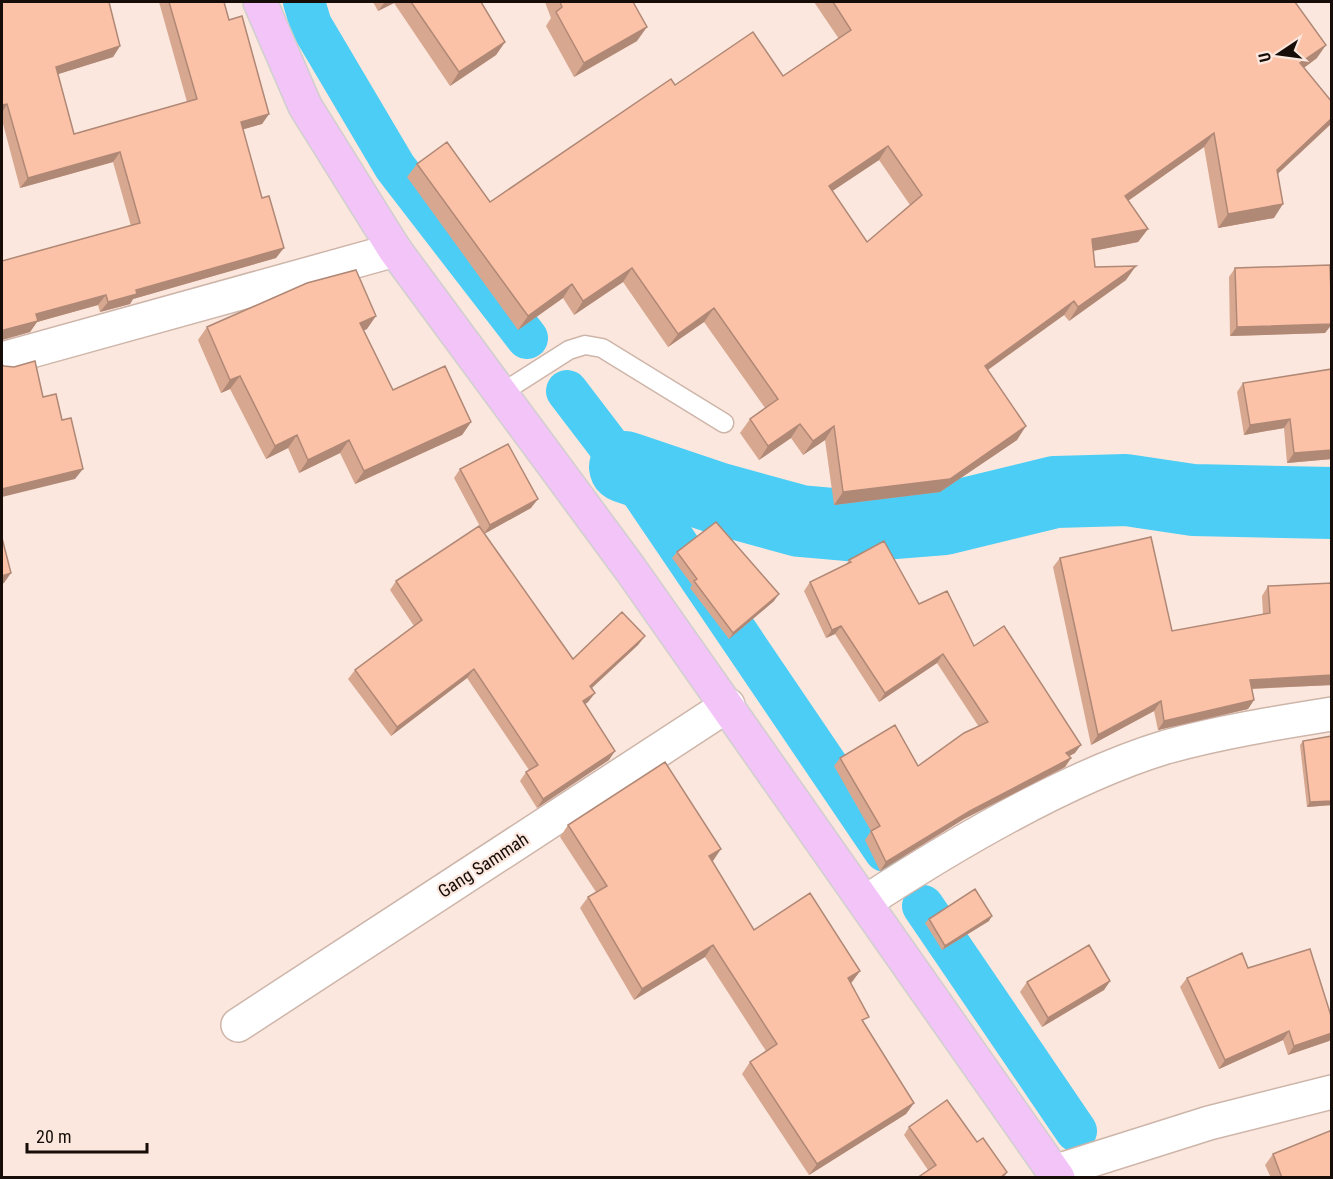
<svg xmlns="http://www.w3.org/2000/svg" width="1333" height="1179" font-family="'Roboto Condensed',sans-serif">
<rect width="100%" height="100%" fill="#fbe7dd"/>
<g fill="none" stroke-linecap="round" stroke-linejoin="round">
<!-- canal -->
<path stroke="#4bcdf5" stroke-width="42" d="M304 2 311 25 395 167 527 338
M567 391 625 467 885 851
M923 906 1076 1131"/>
<!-- river -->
<path stroke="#4bcdf5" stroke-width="72" d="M625 467 720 499 800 521 857 526 944 519 1055 492 1126 490 1193 500 1332 503"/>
<defs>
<path id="lane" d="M500 394 569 350 585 345 602 348 724 423"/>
<path id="street" d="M2 359 395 250
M867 901C953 845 1067 777 1166 747 1220 732 1276 723 1332 714
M238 1025 728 705
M1054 1172 1209 1123 1332 1092"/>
<path id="primary" d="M260 2 305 106 395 250 631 570 1058 1178"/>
</defs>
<!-- lane casing -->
<use href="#lane" stroke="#ceb5aa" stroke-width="21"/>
<!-- street casing -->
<use href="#street" stroke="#ceb5aa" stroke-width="36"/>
<!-- primary casing -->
<use href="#primary" stroke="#d0cfce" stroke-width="36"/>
<!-- lane -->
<use href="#lane" stroke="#fff" stroke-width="18"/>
<!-- street -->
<use href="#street" stroke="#fff" stroke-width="33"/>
<!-- primary -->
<use href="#primary" stroke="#f2c4f7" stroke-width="33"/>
</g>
<!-- wall -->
<path fill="#d8a790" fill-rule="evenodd" d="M2 2 120 46 113 57 58 74 74 134 187 102 159 2H224L229 20 269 114 262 124 243 129 276 258 133 299 130 304 100 312 98 305 37 322 30 332 2 340V261L131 226 113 162 20 188 2 120Z
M373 2H481L505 42 496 55 450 86 394 3 378 11Z
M545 2H633L637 41 574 77 546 26 551 18Z
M814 2H1295L1317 58 1304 68 1332 102V122L1277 174 1274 218 1218 228 1204 147 1128 201 1148 229 1138 242 1093 251 1095 267 1126 280 1069 321 1064 315 988 370 1017 440 940 492 834 505 825 440 803 455 791 438 759 460 740 433 750 419 765 408 704 322 668 347 623 282 574 315 563 298 518 330 407 177 417 164 490 202 675 85 783 76 839 39ZM879 160 910 205 867 242 832 191Z
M1235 268 1332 324 1325 333 1230 336 1229 277Z
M207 327 367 329 363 330 393 390 471 422 462 435 355 484 340 453 299 473 288 448 266 459 230 389 221 393 198 340Z
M1332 369V459L1287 463 1284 428 1244 435 1237 392 1243 383Z
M460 469 531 508 484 534 573 659 645 636 638 645 592 688 595 693 588 702 585 704 609 760 537 808 520 781 526 772 529 770 467 678 391 736 348 679 355 670 414 626 390 590 396 581 483 532 454 478Z
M677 552 774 601 729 639 690 588 692 585 672 558Z
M1060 558 1172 631 1263 615 1262 596 1268 586 1332 685 1252 689 1254 700 1248 709 1158 730 1154 711 1091 745 1053 567Z
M849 560 919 604 974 646 1075 753 1069 756 1071 758 1065 767 964 819 880 871 865 840 871 831 834 766 840 758 918 766 979 727 937 663 879 702 835 634 826 638 804 591 810 582 846 565Z
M1332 736V805L1307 807 1300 745 1303 741Z
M568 825 754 930 860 971 851 983 864 1023 914 1103 906 1114 809 1175 742 1074 750 1062 766 1051 705 957 634 1000 580 908 588 897 596 892 560 837Z
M929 919 989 921 942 950 925 923Z
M1248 968 1332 1019V1038L1329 1041 1288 1055 1283 1040 1219 1069 1180 987 1187 978Z
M1110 981 1104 990 1042 1027 1020 992 1027 982Z
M909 1127 977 1142 1007 1172 1004 1178H917L928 1170 904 1135Z
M1273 1154 1332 1178H1271L1265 1165Z"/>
<!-- shaded-wall -->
<path fill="#b08876" d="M385 2H395L394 3 378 11Z
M647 27 637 41 574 77 584 63Z
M505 42 496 55 450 86 459 72Z
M1326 45 1317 58 1291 77 1300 63Z
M120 46 113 57 49 77 56 67Z
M7 104 2 113V105Z
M269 114 262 124 234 132 241 122Z
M1332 118V122L1330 125 1267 184 1277 170Z
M1214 133 1204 147 1115 210 1125 196Z
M888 146 879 160 819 200 829 186Z
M120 152 113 162 20 188 28 178Z
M1283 204 1274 218 1218 228 1228 214Z
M1148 229 1138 242 1082 253 1092 239Z
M284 248 276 258 133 299 130 304 100 312 108 302 136 290Z
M1136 266 1126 280 1069 321 1078 307Z
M632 268 623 282 574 315 583 301Z
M572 284 563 298 518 330 528 316Z
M106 295 98 305 37 322 30 332 2 340V332L36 314Z
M1074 301 1064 315 975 379 985 366Z
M714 308 704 322 668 347 678 334Z
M376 316 367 329 351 336 360 323Z
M1332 324 1325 333 1230 336 1237 327Z
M240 376 230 389 221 393 230 380Z
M1290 419 1284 428 1244 435 1250 425Z
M471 422 462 435 355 484 364 471Z
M800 424 791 438 759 460 768 446Z
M834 426 825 440 803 455 813 441Z
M1026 426 1017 440 940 492 834 505 843 492Z
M297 435 288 448 266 459 275 446Z
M349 440 340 453 299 473 308 460Z
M1332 450V459L1287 463 1294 453Z
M83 469 75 479 2 497V489Z
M538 499 531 508 484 534 490 525Z
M11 573 4 583 2 584V576Z
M779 594 774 601 729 639 733 633Z
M841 626 835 634 826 638 832 630Z
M645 636 638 645 584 695 590 686Z
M943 654 937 663 879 702 885 693Z
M474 669 467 678 391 736 397 727Z
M1332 675V685L1244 689 1250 680Z
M595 693 588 702 577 710 583 701Z
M1254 700 1248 709 1158 730 1164 721Z
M1161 701 1154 711 1091 745 1098 735Z
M1081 745 1075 753 1060 761 1066 753Z
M615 751 609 760 537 808 543 799Z
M1071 758 1065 767 964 819 880 871 886 862 970 811Z
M1332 801V805L1307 807 1310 802Z
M721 849 713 861 701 867 709 856Z
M992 916 989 921 942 950 945 946Z
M713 945 705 957 634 1000 642 989Z
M860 971 852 982 840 990 848 978Z
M1110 981 1104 990 1042 1027 1048 1018Z
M1289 1031 1283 1040 1219 1069 1225 1060Z
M1332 1033V1038L1329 1041 1288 1055 1294 1046Z
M914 1103 906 1114 809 1175 817 1164Z"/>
<!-- building -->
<path fill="#fbc2a8" stroke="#b08876" stroke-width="1.5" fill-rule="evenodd" d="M2 2H109L120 46 56 67 74 134 197 99 169 2H224L229 20 242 16 269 114 241 122 262 198 269 196 284 248 136 290 137 294 108 302 106 295 36 314 38 321 4 330 2 332V261L140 223 120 152 28 178 7 104 2 105Z
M411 2H481L505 42 459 72Z
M560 2H633L647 27 584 63 556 12 562 7Z
M833 2H1295L1326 45 1300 63 1332 102V118L1277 170 1283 204 1228 214 1214 133 1125 196 1148 229 1092 239 1095 267 1136 266 1078 307 1074 301 985 366 1026 426 950 479 843 492 834 426 813 441 800 424 768 446 750 419 778 399 714 308 678 334 632 268 583 301 572 284 528 316 417 164 447 142 490 202 671 79 675 85 753 32 783 76 851 30ZM888 146 922 195 867 242 829 186Z
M1330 265 1332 324 1237 327 1235 268Z
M356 270 376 316 360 323 393 390 445 366 471 422 364 471 349 440 308 460 297 435 275 446 240 376 230 380 207 327 307 283Z
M35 361 43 397 56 394 62 420 71 418 83 469 2 489V365L4 366 14 367Z
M1332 369V450L1294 453 1290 419 1250 425 1243 383Z
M508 444 538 499 490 525 460 469Z
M716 522 779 594 733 633 694 581 697 579 677 552Z
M479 526 573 659 622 612 645 636 590 686 595 693 583 701 615 751 543 799 526 772 538 765 474 669 397 727 355 670 422 620 396 581Z
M1151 537 1172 631 1270 613 1268 586 1332 583V675L1250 680 1254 700 1164 721 1161 701 1098 735 1060 558Z
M2 538 11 573 2 576Z
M884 541 919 604 947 591 974 646 1004 626 1081 745 1066 753 1071 758 970 811 886 862 871 831 880 826 840 758 895 725 918 766 964 733 988 722 943 654 885 693 841 626 832 630 810 582 851 562 849 560Z
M1332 736V801L1310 802 1303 741Z
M665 762 721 849 709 856 754 930 810 893 860 971 848 978 869 1017 862 1020 914 1103 817 1164 750 1062 777 1044 713 945 642 989 588 897 607 886 568 825Z
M975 889 992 916 945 946 929 919Z
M1089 945 1110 981 1048 1018 1027 982Z
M1310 949 1332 1019V1033L1294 1046 1289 1031 1225 1060 1187 978 1242 953 1248 968Z
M947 1100 977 1142 983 1138 1007 1172 1000 1178H917L936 1165 909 1127Z
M1332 1130V1178H1282L1273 1154Z"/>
<g text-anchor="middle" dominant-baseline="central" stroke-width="4.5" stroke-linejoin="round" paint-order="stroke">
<!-- street labels -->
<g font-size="18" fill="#160d09" stroke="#fbe7dd">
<text transform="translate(483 865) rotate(-33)">Gang Sammah</text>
</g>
</g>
<!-- border -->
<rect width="1333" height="1179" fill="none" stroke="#160d09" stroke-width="6"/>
<!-- north arrow -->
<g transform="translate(1279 54) rotate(257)" stroke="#fbe7dd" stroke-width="4.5" paint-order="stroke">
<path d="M0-4.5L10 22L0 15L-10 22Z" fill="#160d09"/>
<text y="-9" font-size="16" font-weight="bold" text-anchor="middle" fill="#160d09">U</text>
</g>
<!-- scale -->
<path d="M27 1143v9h120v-9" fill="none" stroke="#160d09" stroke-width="3"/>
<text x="36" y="1143" font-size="18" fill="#160d09" stroke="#fbe7dd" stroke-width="4.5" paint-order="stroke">20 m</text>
</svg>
